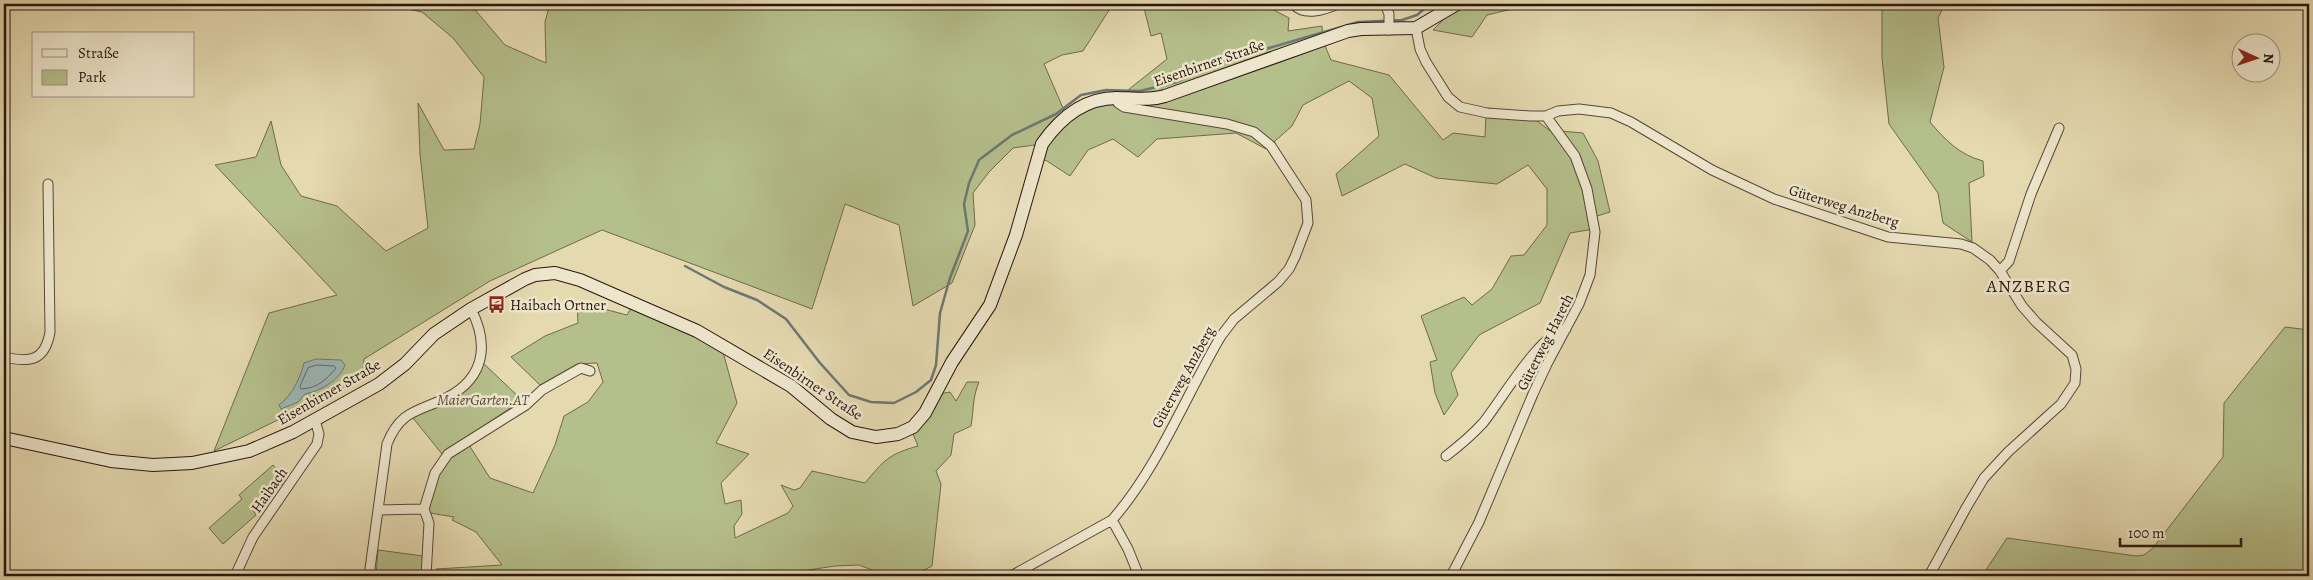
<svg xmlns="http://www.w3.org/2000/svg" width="2313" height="580" font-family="Alegreya,serif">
<rect width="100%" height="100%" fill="#e5d9b0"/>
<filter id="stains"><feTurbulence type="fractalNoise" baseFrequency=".004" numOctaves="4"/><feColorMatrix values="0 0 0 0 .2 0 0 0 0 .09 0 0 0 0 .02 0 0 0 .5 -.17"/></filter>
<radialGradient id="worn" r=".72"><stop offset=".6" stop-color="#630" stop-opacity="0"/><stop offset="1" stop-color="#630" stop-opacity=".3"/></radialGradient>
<!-- green -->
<path fill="#b5bf8b" stroke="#6e6a4d" d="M384 4H470L505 45 546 63 545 22 550 4H1113L1083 51 1062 55 1044 64 1066 115 1118 98 1167 59 1161 33 1151 36 1143 4H1295L1278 6 1272 9 1289 18 1288 31 1322 26 1323 41 1331 60 1389 75 1443 140 1453 133 1485 137 1486 113 1533 118 1549 130 1583 133 1598 161 1610 212 1594 217V229L1570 233 1540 303 1479 335 1451 373 1458 395 1444 415 1435 393 1430 362 1437 360 1421 316 1464 297 1472 305 1492 289 1511 256 1524 255 1547 225V189L1528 165 1497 184 1436 178 1405 164 1342 196 1336 174 1379 136 1372 98 1349 81 1303 105 1292 126 1266 149 1236 133 1157 139 1138 157 1113 139 1088 150 1070 176 1047 161 1037 157 1042 144 1013 148 989 172 973 193 975 225 952 283 913 306 899 225 845 204 812 309 602 230 490 281 364 359 362 379 214 451 269 313 337 295 215 165 256 157 271 121 281 165 301 196 337 206 386 251 428 228 420 154 418 103 444 150 474 149 480 124 484 77 453 38 422 12Z
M1464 4H1533L1487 15 1472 37 1433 30 1452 11Z
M1882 4H1945L1938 18 1944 67 1930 122C1945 140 1960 155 1983 161L1984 176 1969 183 1972 242 1943 223 1938 193 1889 124 1882 58Z
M577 302 627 315 631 308 698 338 723 352 737 403 716 443 749 454 721 483 725 504 741 500 742 514 734 526 735 538 788 513 793 506 781 485 794 490 800 488 812 471 865 483C884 460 889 454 918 446L913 434 939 394 950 392 956 401 967 382H979C972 399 974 409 971 426L954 434 951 455 936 471 941 484 932 566 922 571 929 576H888L859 565 835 566 789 573 770 570 764 576H435L436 569 502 565 476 532 452 520 454 517 430 513 427 502 446 459 469 445 490 478 533 493 555 445 564 416 588 402 603 382 597 363 577 364 540 385 511 357 545 336 578 323Z
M2285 327 2309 330V576H1982L2007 538 2136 556 2144 555 2153 548 2223 457 2224 403Z
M483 363 522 400 442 454 413 418 474 378Z
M273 465 286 481 253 510 256 515 223 544 209 528 242 499 239 495Z
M378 550 423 556 422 576H376Z"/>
<!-- water -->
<path fill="#9bb7b7" stroke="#6d7774" d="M316 359 341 360 345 365C340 380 320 391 305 394L298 402 281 409 279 405C292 395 300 379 304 363Z"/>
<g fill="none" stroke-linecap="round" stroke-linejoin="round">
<!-- shore -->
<path stroke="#626663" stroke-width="1" d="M317 365 334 366 336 368C326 380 318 388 301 389L300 386 308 368Z"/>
<!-- stream -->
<path stroke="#6d7774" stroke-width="2.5" d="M685 266 724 287 757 300 786 319 820 363 849 395 871 402 894 403 916 392 931 380 936 365 940 313 950 278 968 231 964 204 969 183 979 160 1012 135 1056 114 1081 95 1106 90 1140 91 1177 82 1211 65 1358 22 1402 20 1417 15 1430 4"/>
<defs>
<path id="minor" d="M1293 4C1305 17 1324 10 1338 4
M1385 4 1389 14V30
M1416 28 1420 49 1426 62 1448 97 1460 107 1487 113 1530 116H1546L1558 111 1579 109 1611 113 1631 122 1712 170 1774 199 1888 237 1961 244 1973 248 1990 260 2000 271 2022 306 2036 322 2072 355 2076 369 2075 383 2061 404 2008 452 1984 478 1966 508 1929 576
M2000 271 2009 261 2031 194 2059 128
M4 357C30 363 45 361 50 332L48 184
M1446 456C1459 446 1472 435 1483 423 1500 402 1541 332 1566 329
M424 509 435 473 448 454 526 405 542 390 581 368 590 371
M378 510 424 509 429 523 426 576
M1112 520 1128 549 1139 576
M235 576 253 537 317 444 319 434 315 420
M369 576 387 444C401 409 419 412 448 397 485 377 489 344 471 309
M1011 576 1112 520C1158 468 1186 395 1221 336L1234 319 1278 282 1289 269 1295 257 1308 223 1306 200 1271 146 1254 132 1227 124 1124 107 1118 103V98
M1451 576 1479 522 1533 394 1547 364 1579 304 1590 275 1595 232 1587 189 1575 156 1546 116"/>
<path id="secondary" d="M4 438 111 461 153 465 192 463 249 451 293 432 379 384 405 364 434 334 471 309 525 279 535 275 555 273 580 280 697 331 791 386 831 419 852 432 876 437 898 434 913 427 925 413 952 362 990 305 1016 235 1042 144C1060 118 1085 97 1119 98 1135 98 1149 101 1165 96L1348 31 1361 29 1416 28 1457 4"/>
</defs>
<!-- minor casing -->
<use href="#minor" stroke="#574737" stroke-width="11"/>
<!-- secondary casing -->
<use href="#secondary" stroke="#28160f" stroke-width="14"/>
<!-- minor -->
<use href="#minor" stroke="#eee6cc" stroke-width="9"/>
<!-- secondary -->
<use href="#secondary" stroke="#eee6cc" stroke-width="12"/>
</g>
<!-- icons -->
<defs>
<symbol id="bus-bare" viewBox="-9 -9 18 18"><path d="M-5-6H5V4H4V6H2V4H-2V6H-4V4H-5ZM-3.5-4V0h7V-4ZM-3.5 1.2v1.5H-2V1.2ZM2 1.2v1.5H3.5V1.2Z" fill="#8f2418" stroke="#eee6cc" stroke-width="2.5" paint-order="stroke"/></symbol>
</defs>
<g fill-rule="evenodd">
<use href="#bus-bare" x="484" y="292" width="25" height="25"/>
</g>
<g text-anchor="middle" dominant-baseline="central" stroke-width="5" stroke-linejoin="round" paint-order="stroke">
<!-- street labels -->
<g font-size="15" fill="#28160f" stroke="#eee6cc">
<text transform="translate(1209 63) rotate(-19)">Eisenbirner Straße</text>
<text transform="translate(1844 206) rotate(17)">Güterweg Anzberg</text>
<text transform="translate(1545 342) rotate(-63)">Güterweg Hareth</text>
<text transform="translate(1183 377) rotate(-61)">Güterweg Anzberg</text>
<text transform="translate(813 384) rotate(34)">Eisenbirner Straße</text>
<text transform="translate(329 392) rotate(-30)">Eisenbirner Straße</text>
<text transform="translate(269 490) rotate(-55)">Haibach</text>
</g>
<!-- poi labels -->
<g font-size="15" fill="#28160f" stroke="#eee6cc" text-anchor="start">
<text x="510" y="305">Haibach Ortner</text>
</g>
<!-- park labels -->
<g font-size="15" font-style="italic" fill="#524934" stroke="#eee6cc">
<text x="483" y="400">MaierGarten.AT</text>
</g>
<!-- quarter labels -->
<g font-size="18" letter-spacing="1" fill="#28160f" stroke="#eee6cc">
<text x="2029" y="286">ANZBERG</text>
</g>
</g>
<!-- margin -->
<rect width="2313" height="580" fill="none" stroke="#e5d9b0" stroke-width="20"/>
<rect x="5" y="5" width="2303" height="570" fill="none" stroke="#28160f" stroke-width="2.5"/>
<rect x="10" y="10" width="2293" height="560" fill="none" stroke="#28160f"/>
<!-- legend -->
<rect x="32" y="32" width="162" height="65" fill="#eee6cc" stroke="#9f9380"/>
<rect x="42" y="49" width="25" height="8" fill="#eee6cc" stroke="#9f9380"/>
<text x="78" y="58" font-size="15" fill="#28160f">Straße</text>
<rect x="42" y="70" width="25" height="15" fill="#b5bf8b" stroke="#9f9380"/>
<text x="78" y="82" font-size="15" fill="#28160f">Park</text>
<!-- north arrow -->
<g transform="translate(2256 58) rotate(93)"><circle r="24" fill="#eee6cc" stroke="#9f9380"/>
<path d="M0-4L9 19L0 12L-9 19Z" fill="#8f2418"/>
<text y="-8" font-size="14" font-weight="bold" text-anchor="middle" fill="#28160f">N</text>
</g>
<!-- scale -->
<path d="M2120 538v8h121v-8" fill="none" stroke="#28160f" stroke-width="2.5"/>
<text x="2128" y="538" font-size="15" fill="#28160f" stroke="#eee6cc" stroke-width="4" paint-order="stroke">100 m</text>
<rect width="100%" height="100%" filter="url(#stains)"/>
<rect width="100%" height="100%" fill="url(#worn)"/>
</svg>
